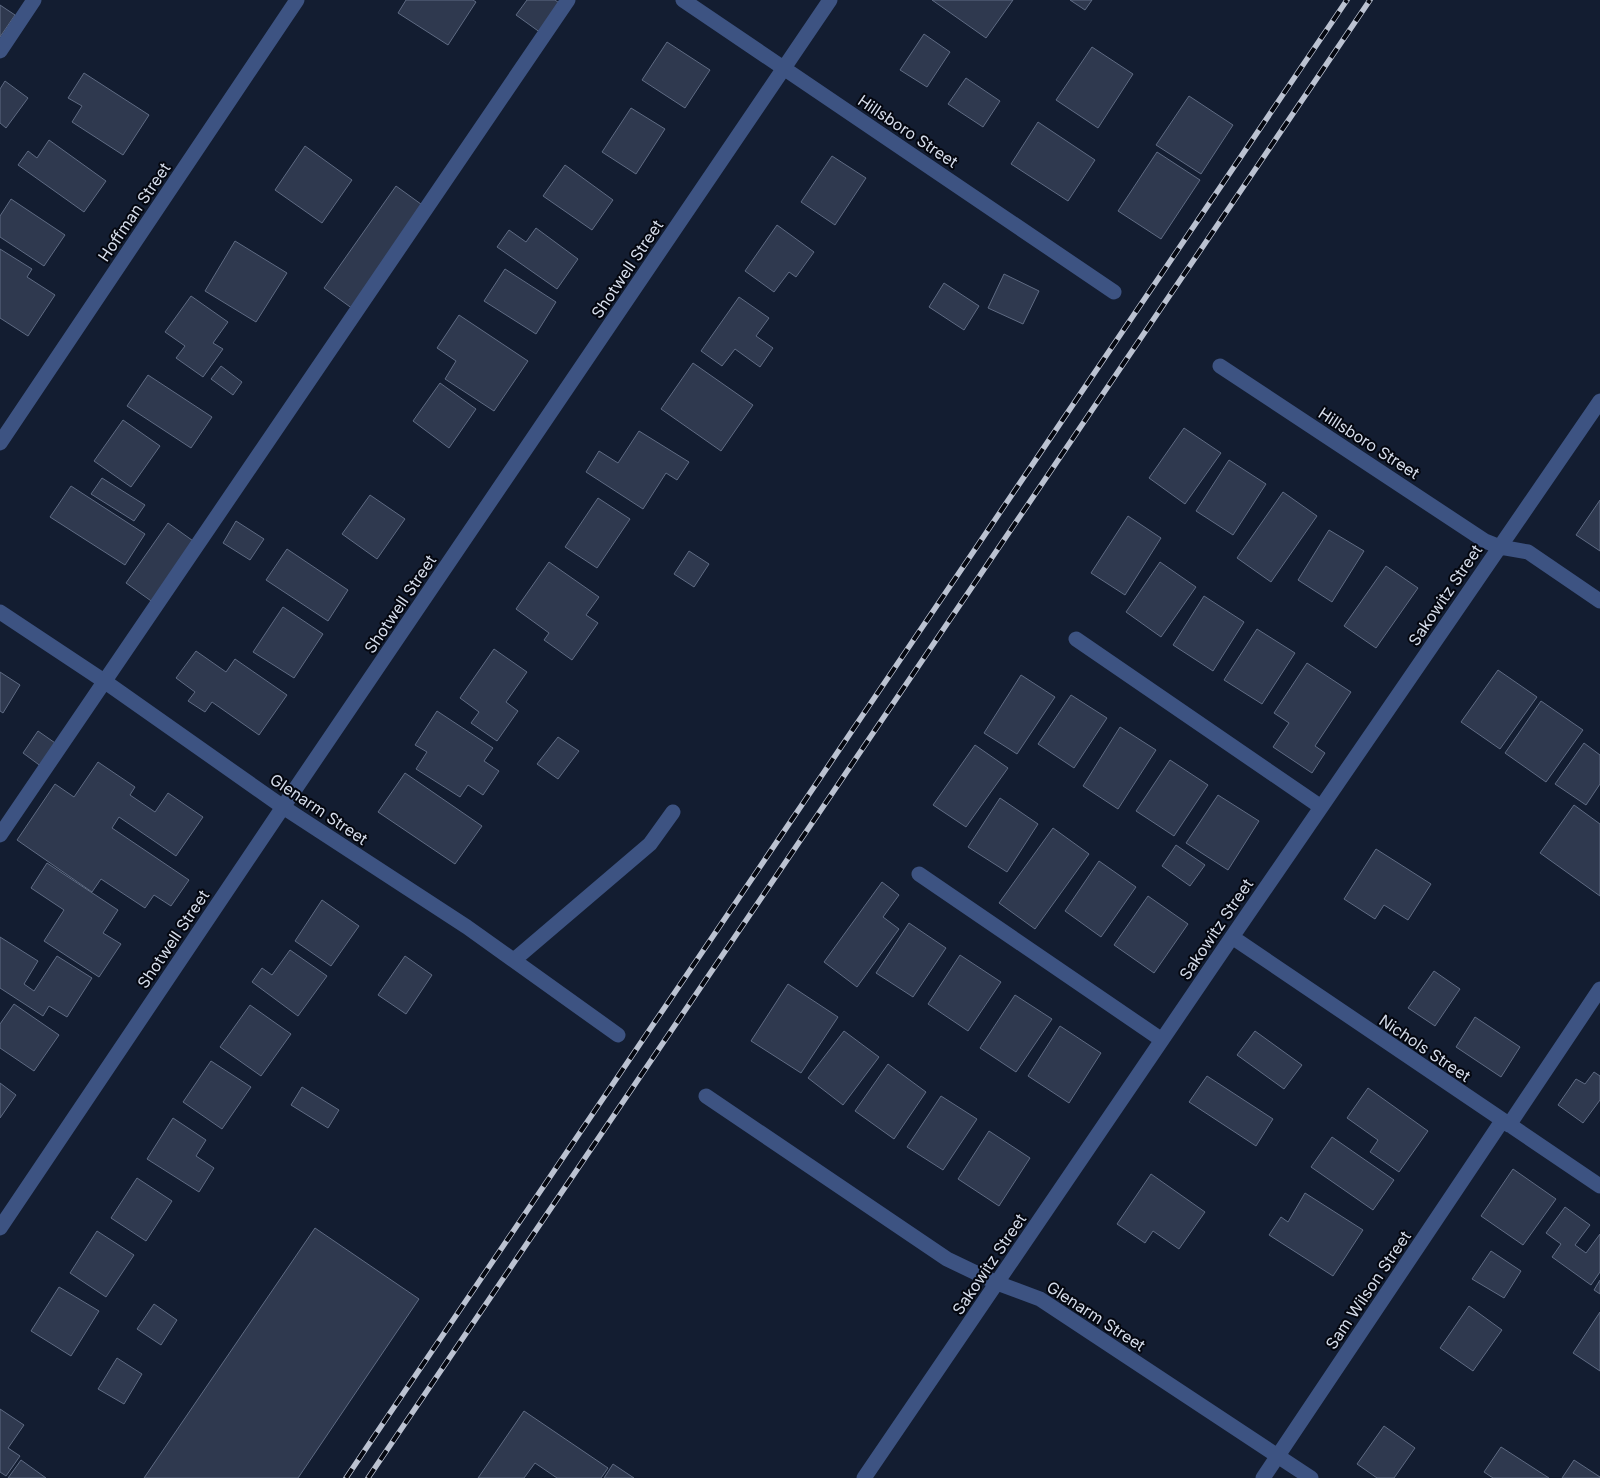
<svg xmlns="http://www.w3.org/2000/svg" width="1600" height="1478" font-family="Inter,sans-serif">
<rect width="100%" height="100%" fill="#131d31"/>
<!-- building -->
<path fill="#2f394f" stroke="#5f6b83" d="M406 0H473L476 2 448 45 398 13Z
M527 0H555L562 5 541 33 516 15Z
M932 0H1013L986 38Z
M1070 0H1092L1085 10Z
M0 5 15 15 0 37Z
M924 34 950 52 927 87 900 70Z
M667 42 710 70 685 108 642 80Z
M1092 47 1133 74 1098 128 1056 100Z
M84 73 149 115 123 155 72 122 82 106 68 98Z
M966 78 1000 101 983 127 948 104Z
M5 81 28 98 6 128 0 123V89Z
M1189 96 1233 125 1201 174 1156 145Z
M631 108 665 129 636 174 602 152Z
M1038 122 1095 160 1068 201 1011 164Z
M49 140 106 181 84 212 18 165 28 151 37 158Z
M305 146 352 180 322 223 275 190Z
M1157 152 1200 180 1161 239 1118 211Z
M832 156 866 178 835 225 801 202Z
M565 165 613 200 592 230 543 196Z
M396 186 425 207 353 309 324 288Z
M11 199 65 235 44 266 0 237V216Z
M777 225 814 252 796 277 789 272 774 292 745 271Z
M536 228 578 259 557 289 497 247 509 230 526 242Z
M235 241 287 273 256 322 205 291Z
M0 249 32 269 27 277 55 295 28 336 0 318Z
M505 269 556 302 536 334 484 301Z
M1004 274 1039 291 1023 324 988 308Z
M944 283 979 306 964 330 929 307Z
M191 296 228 322 213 343 223 349 203 377 176 358 185 346 165 332Z
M739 297 769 318 756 336 773 348 760 367 735 349 722 366 701 351Z
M459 315 528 361 494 411 445 379 456 361 437 348Z
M693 363 753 405 721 451 661 409Z
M221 366 242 382 233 395 211 379Z
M148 375 212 417 191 448 127 406Z
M440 383 476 409 449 448 413 421Z
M123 420 160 446 131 487 94 461Z
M1184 428 1221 453 1185 504 1149 478Z
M639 431 689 462 677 480 666 473 643 509 586 472 599 451 618 463Z
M1229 460 1266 484 1233 535 1196 511Z
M102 478 145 505 134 521 91 494Z
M71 486 145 534 125 565 50 517Z
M1283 492 1317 516 1271 582 1237 558Z
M370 495 405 519 377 559 342 534Z
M598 498 630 519 597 568 565 547Z
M1600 500V551L1576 535Z
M1128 516 1161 538 1125 595 1091 573Z
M236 521 264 539 250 560 223 543Z
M168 523 196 543 154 603 126 583Z
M1329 530 1364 551 1332 602 1298 580Z
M287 549 348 590 328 621 266 580Z
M689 551 709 564 694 587 674 574Z
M549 562 599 597 586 615 598 623 572 660 544 640 549 633 516 609Z
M1160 562 1196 587 1161 637 1126 612Z
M1386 566 1418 588 1376 648 1344 626Z
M1204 596 1244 622 1213 671 1173 645Z
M283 607 323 634 294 678 253 652Z
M1257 629 1295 653 1262 704 1224 680Z
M494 649 527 672 506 702 518 711 497 741 471 723 479 712 460 698Z
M196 651 226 672 235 659 287 695 259 735 212 702 205 712 188 701 195 692 176 678Z
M1307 663 1351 692 1315 746 1325 753 1312 773 1273 747 1289 723 1274 713Z
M1498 670 1537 697 1500 749 1461 722Z
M0 672 20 685 3 713 0 711Z
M1021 675 1055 697 1017 754 984 733Z
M1071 695 1107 718 1074 768 1038 744Z
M1541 701 1583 730 1546 782 1505 753Z
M437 711 493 748 484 761 499 771 483 795 468 785 460 797 416 769 427 752 415 745Z
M1120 727 1156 750 1118 809 1083 786Z
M38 731 58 745 42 767 23 753Z
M558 737 579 751 558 779 537 764Z
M1584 743 1600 755V784L1586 805 1555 784Z
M975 745 1008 768 966 827 933 805Z
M1170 760 1208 785 1174 836 1136 811Z
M98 762 135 787 130 795 155 812 168 793 203 817 176 856 119 817 112 828 189 880 171 906 154 895 145 908 101 879 92 892 17 840 55 784 74 797Z
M405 773 482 826 455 864 378 812Z
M1218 795 1259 821 1228 870 1186 843Z
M1000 798 1038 824 1007 872 968 847Z
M1574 805 1600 824V896L1540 853Z
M1053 828 1089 854 1035 929 999 903Z
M1176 845 1205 865 1190 886 1162 866Z
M1376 849 1431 884 1408 920 1384 905 1375 919 1344 899Z
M1099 861 1136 887 1101 937 1065 911Z
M47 863 118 910 103 933 121 944 99 977 44 941 64 910 31 888Z
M882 882 899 895 883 917 899 929 857 987 824 962Z
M1148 896 1188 924 1154 973 1114 945Z
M322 900 359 926 331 966 295 941Z
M909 923 946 948 913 997 876 973Z
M0 937 38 961 24 984 34 991 57 956 92 978 67 1017 49 1006 43 1016 0 988Z
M290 950 327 976 298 1016 252 982 262 968 272 975Z
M960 955 1001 982 968 1031 928 1004Z
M405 956 432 975 406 1014 378 995Z
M1434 971 1460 989 1435 1026 1408 1008Z
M788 984 838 1017 801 1073 751 1041Z
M1015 995 1052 1019 1016 1072 980 1048Z
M14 1004 59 1035 34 1071 0 1048V1024Z
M250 1005 291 1034 261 1076 220 1047Z
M1475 1017 1520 1047 1501 1077 1456 1047Z
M1060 1026 1101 1053 1069 1103 1028 1076Z
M844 1031 879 1057 843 1105 808 1078Z
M1255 1031 1302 1065 1284 1089 1237 1055Z
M211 1061 251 1087 222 1129 183 1102Z
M888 1064 926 1092 894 1139 855 1111Z
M1594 1072 1600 1076V1100L1583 1123 1558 1105 1576 1079 1585 1084Z
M1207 1076 1273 1119 1256 1146 1189 1102Z
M0 1083 16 1095 0 1118Z
M302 1087 339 1110 328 1128 291 1105Z
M1368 1088 1428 1131 1399 1172 1370 1152 1378 1140 1347 1118Z
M941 1096 977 1119 943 1170 907 1147Z
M173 1118 206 1140 196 1156 214 1168 199 1192 147 1159Z
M989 1131 1030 1158 999 1206 958 1179Z
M1332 1137 1394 1180 1373 1210 1311 1167Z
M1513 1169 1556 1199 1523 1245 1481 1216Z
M1151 1174 1205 1212 1179 1249 1153 1231 1145 1243 1117 1224Z
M137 1178 172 1201 146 1241 111 1218Z
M1305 1193 1363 1230 1333 1276 1269 1235 1281 1217 1288 1222Z
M1565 1207 1590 1225 1575 1245 1586 1253 1600 1234V1272L1591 1285 1552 1257 1561 1244 1546 1233Z
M315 1228 419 1299 298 1478H144Z
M97 1231 134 1255 106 1297 70 1273Z
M1491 1251 1521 1271 1504 1298 1472 1279Z
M1600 1280V1294L1594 1290Z
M59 1287 99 1311 71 1356 31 1331Z
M154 1304 177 1320 161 1345 137 1329Z
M1469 1306 1502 1330 1473 1371 1440 1348Z
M1600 1312V1371L1573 1353Z
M117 1358 142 1374 124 1404 98 1389Z
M0 1409 24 1425 8 1448 20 1456 6 1476 0 1472Z
M524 1411 608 1468 601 1478H557L535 1463 524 1478H478Z
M1384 1426 1415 1448 1394 1478H1377L1357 1464Z
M1501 1447 1549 1478H1493L1484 1472Z
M21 1460 46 1478H8Z
M1574 1460 1600 1477V1478H1562Z
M613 1464 634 1478H604Z"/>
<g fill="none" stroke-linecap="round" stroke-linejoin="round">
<!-- minor -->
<path stroke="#3d5382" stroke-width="15" d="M683 0 1114 292
M0 51 34 0
M1220 366 1485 541 1500 547 1528 552 1600 601
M0 443 297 0
M0 612 104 681 283 807 467 927 618 1035
M1076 639 1321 807
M0 835 568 0
M919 874 1162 1040
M1232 937 1600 1186
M514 960 650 844 673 812
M706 1096 947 1259 997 1283 1040 1299 1311 1478
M1509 1125 1600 989
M0 1228 283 807 830 0
M864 1478 1232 937 1600 401
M1263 1478 1502 1121"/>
<defs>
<path id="rail" d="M346 1478 1347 0
M368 1478 1370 0"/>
</defs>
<!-- rail casing -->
<use href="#rail" stroke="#bbc2d1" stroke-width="5.5"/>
<!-- rail -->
<use href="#rail" stroke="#040710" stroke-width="4" stroke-dasharray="11" stroke-linecap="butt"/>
</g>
<g text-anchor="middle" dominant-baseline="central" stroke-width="4" stroke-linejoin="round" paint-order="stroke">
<!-- street labels -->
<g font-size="16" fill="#d6ddeb" stroke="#040710">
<text transform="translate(908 131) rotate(34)">Hillsboro Street</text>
<text transform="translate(134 212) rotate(-56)">Hoffman Street</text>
<text transform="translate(627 269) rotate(-56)">Shotwell Street</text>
<text transform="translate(1369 443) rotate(33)">Hillsboro Street</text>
<text transform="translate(1445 595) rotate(-56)">Sakowitz Street</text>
<text transform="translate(400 604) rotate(-56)">Shotwell Street</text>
<text transform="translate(319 809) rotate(34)">Glenarm Street</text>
<text transform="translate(1216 929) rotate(-56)">Sakowitz Street</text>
<text transform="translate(173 939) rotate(-56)">Shotwell Street</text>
<text transform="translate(1425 1048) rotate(34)">Nichols Street</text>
<text transform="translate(989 1264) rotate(-56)">Sakowitz Street</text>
<text transform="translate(1368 1290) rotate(-56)">Sam Wilson Street</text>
<text transform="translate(1096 1316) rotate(33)">Glenarm Street</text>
</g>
</g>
</svg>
